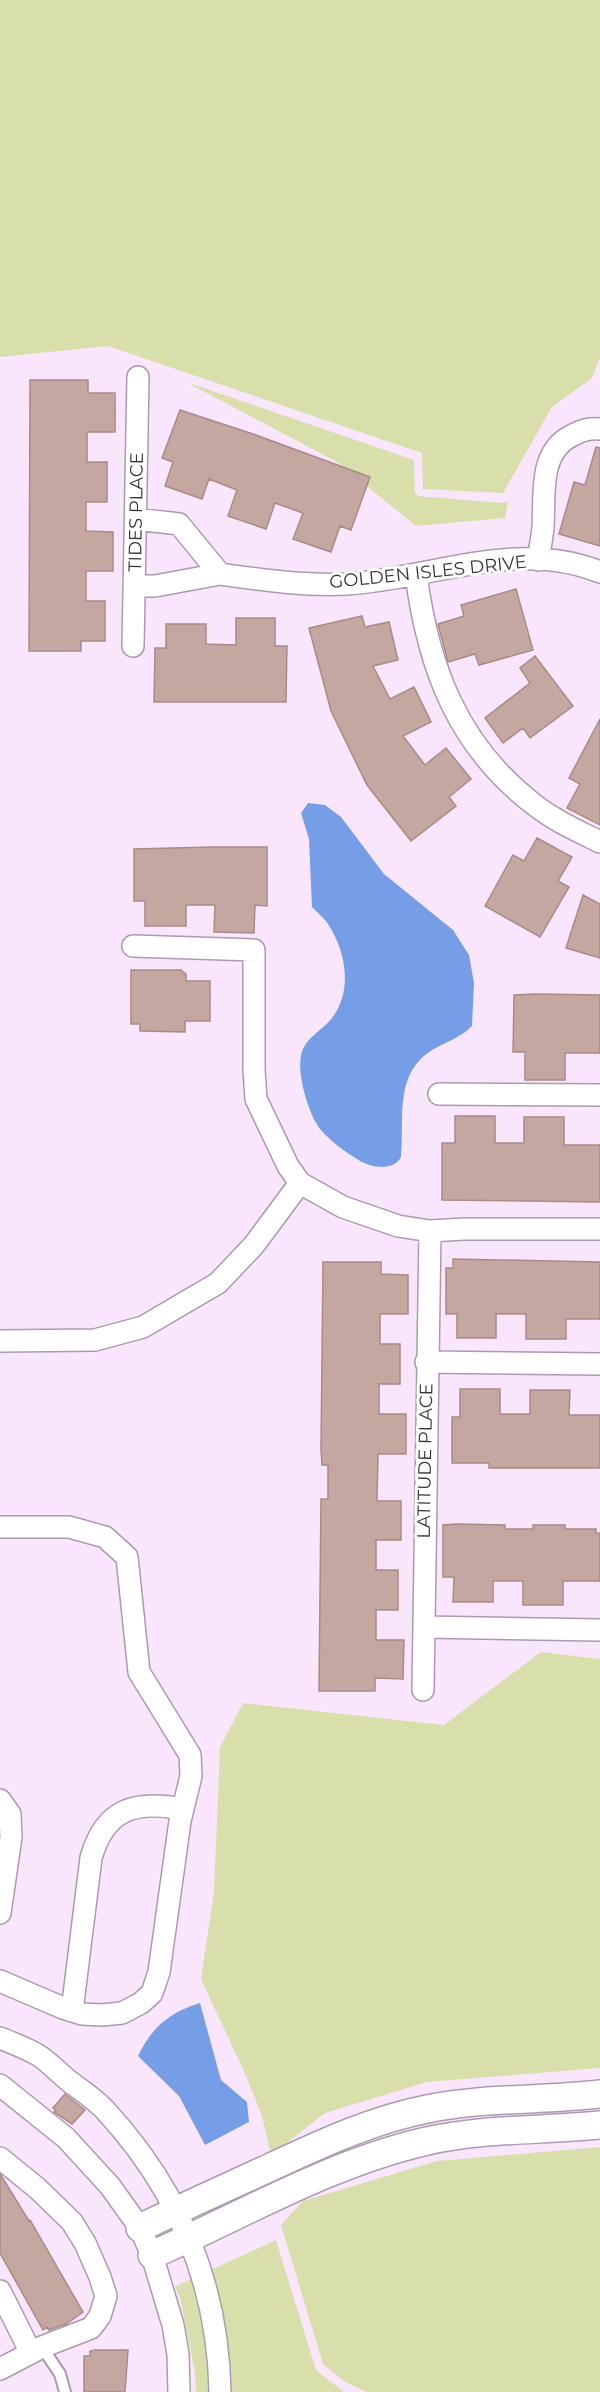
<svg xmlns="http://www.w3.org/2000/svg" width="600" height="2392" font-family="Montserrat,sans-serif">
<rect width="100%" height="100%" fill="#f9e6fd"/>
<!-- green -->
<path fill="#d8dfaa" d="M0 0H600V357L592 378 552 407 503 493 423 489 422 453 108 346 0 357Z
M186 382 414 460 415 492 418 496 503 503 508 501 505 518 416 526 337 462Z
M541 1652 600 1659V2068L427 2082 325 2113 271 2155 262 2116 246 2076 201 1979 214 1892 220 1747 243 1703 444 1725Z
M600 2147V2392H367L345 2382 323 2364 281 2225 303 2201 437 2161Z
M276 2240 315 2367 318 2372 344 2392H230C229 2350 223 2310 211 2270Z
M193 2278C204 2316 210 2353 210 2392H196L195 2373 180 2297 175 2287Z"/>
<!-- water -->
<path fill="#759ee7" d="M308 803 325 805 341 817 384 874 453 930 469 955 474 983 472 1026C460 1038 446 1042 432 1050 393 1075 405 1119 401 1157 394 1171 372 1168 360 1161 346 1152 332 1143 321 1130 309 1116 297 1075 301 1056 304 1038 322 1031 332 1018 353 991 346 951 328 924 324 918 317 912 312 907L309 839 301 813Z
M200 2003 221 2080 247 2102 249 2122 205 2145 179 2096 138 2056C152 2027 170 2012 200 2003Z"/>
<!-- building -->
<path fill="#c5a7a1" stroke="#a88b86" stroke-width="1.5" d="M30 380H88V393H115V432H87V462H107V502H86V531L113 532V571H86V601H105V641H81V651H29Z
M180 410 253 434 370 477 351 530 340 526 331 552 293 539 303 513 275 503 266 529 228 516 237 490 209 479 202 499 165 486 173 462 162 458Z
M596 447 600 448V546L559 534 574 482 585 485Z
M516 589 533 650 479 665 475 654 448 662 438 624 464 616 461 605Z
M362 616 365 627 389 622 398 660 373 666 390 699 414 687 431 722 403 736 425 765 446 748 471 779 449 797 456 806 411 841 367 785 331 711 309 628Z
M236 618H275V646H287L286 702H154L155 648H166V624H206V644L236 645Z
M535 656 573 706 530 738 523 728 503 743 485 718 530 683 520 668Z
M600 719V825L567 808 580 784 569 778Z
M537 838 572 857 558 881 569 887 540 937 485 906 513 855 524 861Z
M212 847H267V906L255 905 254 933 214 932 215 905H186V926H145V901H134V849Z
M583 895 600 904V958L566 948Z
M131 970H181L186 974V981H210V1021H185V1032L140 1031V1024H131Z
M535 994 600 995V1053H565V1080H525V1052H513L514 995Z
M455 1116H495V1143H524V1117H564V1145H600V1202L442 1200V1143H455Z
M453 1259 600 1262V1319H566V1339H526V1314H496V1338H457V1314H446V1268H453Z
M323 1262H381V1274L408 1275V1314H380V1344H400V1384H379V1414H406V1454H378L377 1501H401V1540H376V1570H398V1610H376V1640H404L403 1679 375 1678V1691H319L321 1499H328V1465H322L321 1449Z
M460 1389H500V1414H530V1390H570L569 1415H600V1468H489V1463H452V1417H460Z
M456 1524 505 1525V1529H533V1525H565V1529H596V1533H600V1581H563V1605H523V1581H493V1602H453L454 1577H443V1525Z
M65 2094 85 2110 72 2124 54 2112 56 2111 53 2108Z
M0 2174 29 2221 30 2220 83 2312 66 2324 49 2330 47 2327 43 2330 0 2253Z
M95 2350H128L125 2392H84V2356H90V2351Z"/>
<g fill="none" stroke-linecap="round" stroke-linejoin="round">
<defs>
<path id="service" d="M42 2347 60 2374 65 2392"/>
<path id="minor" d="M136 519 179 524 220 574C263 580 304 586 347 584 431 579 517 538 600 572
M538 560C540 549 542 538 543 527 545 495 538 451 573 435 583 430 589 428 600 429
M416 574C428 668 458 747 536 806 555 821 578 831 600 842
M134 586H155L220 574
M133 646 138 377
M133 946 254 950V1070L256 1099 288 1166 300 1183 343 1207 398 1226 430 1231 464 1229H600
M439 1094 600 1095
M0 1341 95 1340 143 1327 218 1283 254 1245 300 1183
M426 1362 600 1364
M0 1527H69L105 1537 127 1557 139 1672 190 1755 191 1776 180 1821 159 1972 152 1993 141 2003 122 2013 102 2015 82 2014 63 2008 0 1981
M424 1627 600 1630
M423 1690 430 1231
M0 1800 10 1814 11 1837 0 1913
M72 2011 91 1858C105 1808 136 1800 183 1809
M0 2038C12 2043 26 2048 38 2055 49 2062 59 2073 69 2081 81 2090 95 2099 105 2110 178 2189 218 2284 220 2392
M0 2085 66 2138 110 2186 140 2228 152 2255 173 2325 178 2354 179 2392
M0 2158 37 2188 72 2222 85 2243 100 2277 106 2296 100 2316 91 2328 42 2347 0 2369
M0 2291 31 2353"/>
<path id="tertiary" d="M140 2228C184 2206 228 2187 273 2166 323 2143 372 2120 427 2109 484 2097 542 2101 600 2094
M152 2255C243 2215 330 2163 427 2141 483 2128 542 2131 600 2125"/>
</defs>
<!-- service casing -->
<use href="#service" stroke="#ac9ab0" stroke-width="14"/>
<!-- minor casing -->
<use href="#minor" stroke="#ac9ab0" stroke-width="24"/>
<!-- tertiary casing -->
<use href="#tertiary" stroke="#ac9ab0" stroke-width="30"/>
<!-- service -->
<use href="#service" stroke="#fff" stroke-width="10"/>
<!-- minor -->
<use href="#minor" stroke="#fff" stroke-width="21"/>
<!-- tertiary -->
<use href="#tertiary" stroke="#fff" stroke-width="27"/>
</g>
<g text-anchor="middle" dominant-baseline="central" stroke-width="6" stroke-linejoin="round" paint-order="stroke">
<!-- street labels -->
<g font-size="18" fill="#38313a" stroke="#fff">
<text transform="translate(136 512) rotate(-89)">TIDES PLACE</text>
<text transform="translate(428 572) rotate(-6)">GOLDEN ISLES DRIVE</text>
<text transform="translate(425 1461) rotate(-89)">LATITUDE PLACE</text>
</g>
</g>
</svg>
